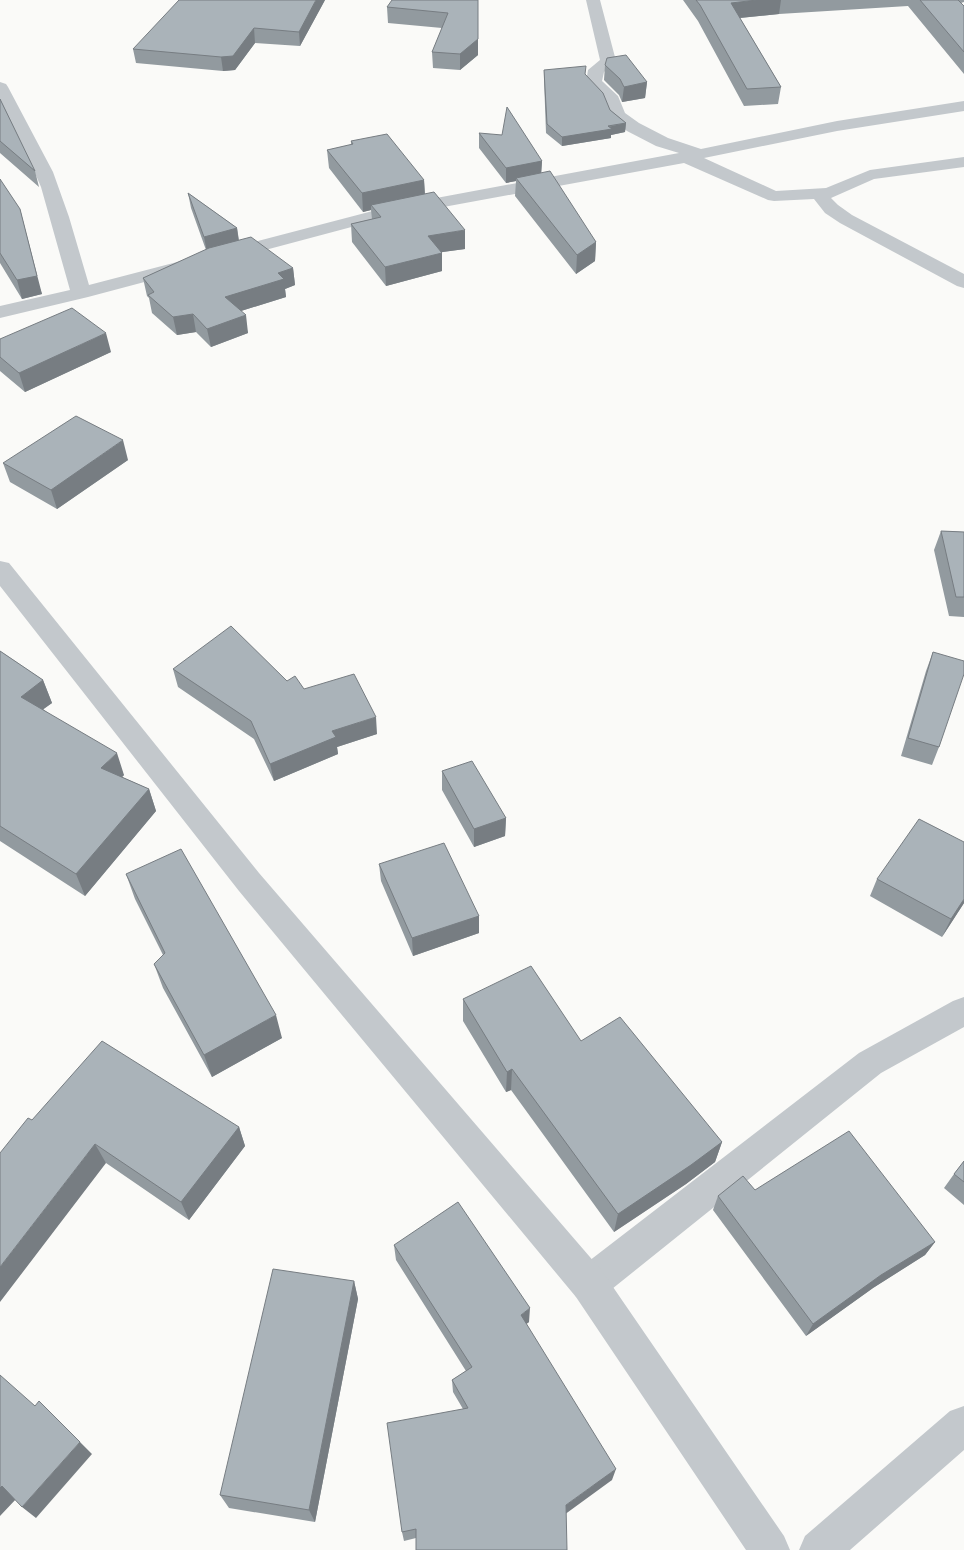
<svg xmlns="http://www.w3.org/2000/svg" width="964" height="1550" font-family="'Alegreya Sans',sans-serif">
<rect width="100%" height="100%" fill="#fafaf8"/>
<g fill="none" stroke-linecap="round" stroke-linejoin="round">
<!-- minor -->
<path fill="#c3c8cc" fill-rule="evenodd" d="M586 0H600L616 61 604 72 602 81 618 96 625 113 639 123 668 138 701 149 837 121 964 101V111L837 131 704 158 776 191 826 188 870 170 964 157V167L874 179 831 198 838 205 852 215 964 274V288L957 286 840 223 825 213 814 199 774 201 768 200 684 163 389 217 88 297 0 318V306L70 290 41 187 25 150 0 102V82L6 84 8 87 53 172 69 217 89 285 388 207 679 153 656 146 627 131 611 118 604 101 586 82 588 70 600 60Z
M964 997V1027L881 1073 602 1297 589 1302 576 1297 571 1284 576 1271 859 1053 953 1001Z
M964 1406V1450L850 1550H799L805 1536 950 1411Z"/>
<!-- tertiary -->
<path fill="#c3c8cc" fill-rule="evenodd" d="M0 561 9 563 259 873 602 1271 784 1536 790 1550H746L576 1297 239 891 0 586Z"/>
</g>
<!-- wall -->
<path fill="#929a9f" d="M325 0 300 46 255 43 235 70 223 71 136 63 133 49Z
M478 0V55L460 70 433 68 432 52 442 28 388 23 387 7Z
M683 0H964V2L961 3 964 6V74L908 6 779 14 740 18 781 87 778 104 744 106 698 21Z
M605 65 647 82 645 98 622 102 619 95 604 80Z
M544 70 585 74 610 110 626 123 625 132 611 135V138L562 146 546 133 544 79Z
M0 99 35 171 39 187 0 153Z
M479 133 542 161 541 173 596 242 595 261 576 274 515 196 516 181 506 183 479 148Z
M351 141 424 180 425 194 465 249 442 252V271L386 286 352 242 351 224 372 219 371 210 363 212 329 168 327 150 351 145Z
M0 179 42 294 22 299 0 263Z
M188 193 237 228 239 240 293 268 295 285 285 289 286 297 241 311 248 333 211 347 196 332 177 335 152 313 149 298 147 296 143 278 206 250 191 208Z
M0 339 111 352 25 392 0 371Z
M128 460 57 509 10 482 3 463Z
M941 531 964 532V617L949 616 934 550Z
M0 651 43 680 52 703 43 709 124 775 122 777 149 789 156 811 85 896 0 841Z
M933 652 939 747 932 765 901 756 926 671Z
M173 669 287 681 304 689 377 734 337 747 338 754 274 781 254 739 178 687Z
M442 771 506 818 505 836 474 847 442 790Z
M379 864 479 916V933L413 956 381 881Z
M126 874 282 1038 212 1077 163 988 154 964 163 955 135 899Z
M877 879 964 903 942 937 870 896Z
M463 999 581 1041 722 1142 715 1162 686 1184 614 1232 511 1090 506 1092 463 1021Z
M32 1120 239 1127 245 1146 189 1220 106 1163Z
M964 1161V1205L944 1188 954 1174Z
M755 1190 935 1242 925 1255 873 1288 806 1336 713 1210 718 1196Z
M394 1245 529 1322 526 1324 612 1480 416 1538 404 1541 402 1532 463 1409 453 1392 452 1380 466 1371 396 1260Z
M354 1281 358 1299 315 1522 229 1508 220 1495Z"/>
<!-- shaded-wall -->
<path fill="#777d82" d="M316 0H325L300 46 299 32Z
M757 0H781L779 14 729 19 731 3Z
M254 28 255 43 235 70 223 71 221 57Z
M478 39V55L460 70V54Z
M647 82 645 98 622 102 624 87Z
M626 123 625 132 611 135V138L562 146V137Z
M542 161 541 177 516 178V181L506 183V168Z
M424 180 425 198 371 205V210L363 212 362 193Z
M20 209 42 294 22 299 17 280Z
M237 228 239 244 207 252 204 237Z
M465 230V249L428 254V236Z
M596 242 595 261 576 274 577 255Z
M442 253V271L386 286 385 267Z
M293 268 295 285 285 289 286 297 228 315 225 297 278 273Z
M193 314 196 332 177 335 173 317Z
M246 315 248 333 211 347 207 329Z
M106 333 111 352 25 392 19 373Z
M123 440 128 460 57 509 51 490Z
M43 680 52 703 30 719 21 697Z
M376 717 377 734 337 747 338 754 274 781 270 764 332 731Z
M117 753 124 775 109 790 101 768Z
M149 789 156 811 85 896 76 874Z
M506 818 505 836 474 847V829Z
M964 899V903L942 937 951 919Z
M479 916V933L413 956 412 938Z
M276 1015 282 1038 212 1077 204 1055Z
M512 1069 511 1090 506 1092 507 1072Z
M239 1127 245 1146 189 1220 181 1202Z
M722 1142 715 1162 686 1184 614 1232 618 1214Z
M95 1144 106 1163 0 1302V1267Z
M935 1242 925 1255 873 1288 806 1336 813 1324 881 1275Z
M354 1281 358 1299 315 1522 309 1510Z
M530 1308 529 1322 520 1329 521 1315Z
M80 1442 92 1454 36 1518 22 1507Z
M616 1469 612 1480 564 1515 566 1505Z
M2 1486 17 1498 0 1516V1488Z"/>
<!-- building -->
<path fill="#aab3b9" stroke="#777d82" d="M179 0H316L299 32 254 28 233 56 221 57 133 49Z
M392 0H478V39L460 54 432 52 448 13 387 7Z
M696 0H757L731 3 781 87 747 89 700 5Z
M920 0H958L964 6V52Z
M626 55 647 82 624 87 620 79 605 65 607 58Z
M586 66 585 74 603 93 610 110 626 123 608 126 612 129 562 137 547 124 544 70Z
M0 99 35 171 0 141Z
M507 107 542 161 506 168 479 133 502 135Z
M387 134 424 180 362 193 327 150 353 144 351 141Z
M550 171 596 242 577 255 516 178Z
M0 179 20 209 37 276 17 280 0 253Z
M434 192 465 230 428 236 442 253 385 267 351 224 381 217 371 205Z
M188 193 237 228 204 237Z
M251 237 293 268 278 273 284 279 225 297 246 315 207 329 193 314 173 317 148 295 154 292 143 278 209 248Z
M72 308 106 333 19 373 0 357V339Z
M76 416 123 440 51 490 3 463Z
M941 531 964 532V597H956Z
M231 626 287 681 295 676 304 689 354 674 376 717 332 731 336 737 270 764 251 721 173 669Z
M0 651 43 680 21 697 117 753 101 768 149 789 76 874 0 826Z
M933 652 964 661V674L939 747 908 738Z
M472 761 506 818 474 829 442 771Z
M919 819 964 842V899L951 919 877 879Z
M444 843 479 916 412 938 379 864Z
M181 849 276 1015 204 1055 154 964 165 953 126 874Z
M531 966 581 1041 620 1017 722 1142 691 1165 618 1214 512 1069 507 1072 463 999Z
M102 1041 239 1127 181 1202 95 1144 0 1267V1153L28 1118 32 1120Z
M849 1131 935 1242 881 1275 813 1324 718 1196 743 1176 755 1190Z
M964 1161V1182L954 1174Z
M458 1202 530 1308 521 1315 616 1469 566 1505 567 1550H416V1529L402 1532 387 1423 468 1408 452 1380 472 1367 394 1245Z
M273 1269 354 1281 309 1510 220 1495Z
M0 1375 35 1406 39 1401 80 1442 22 1507 2 1486 0 1488Z"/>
</svg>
